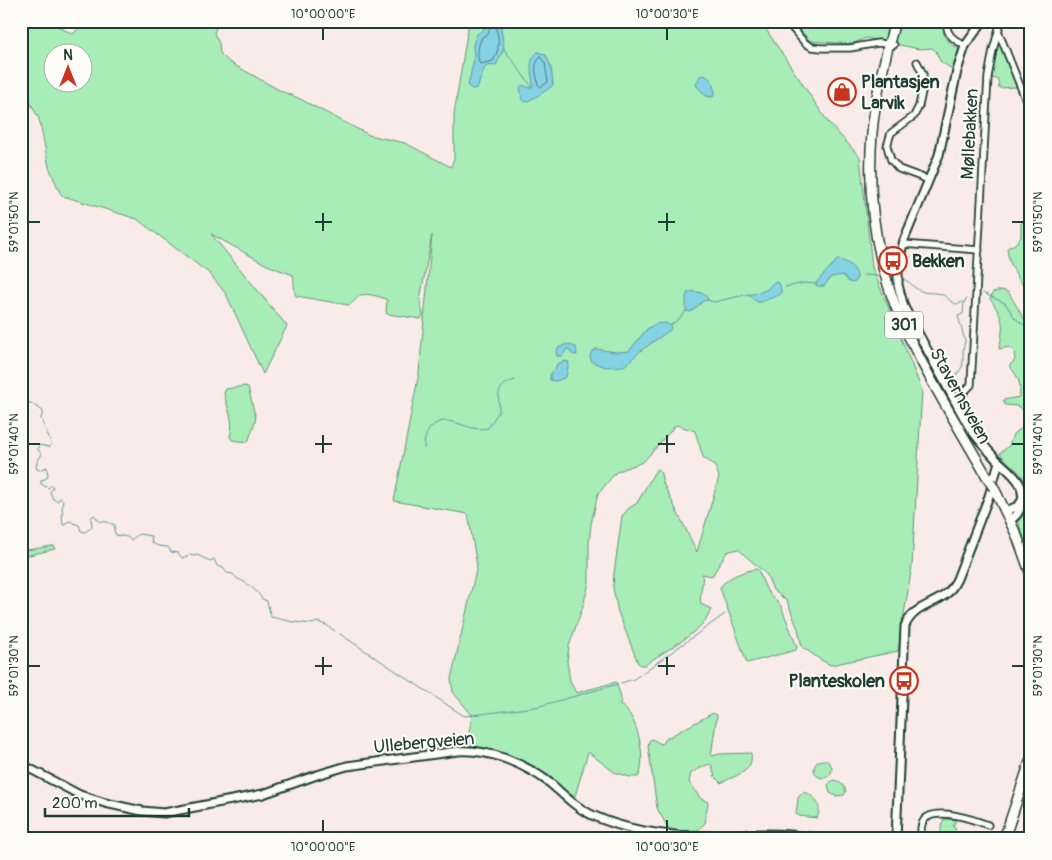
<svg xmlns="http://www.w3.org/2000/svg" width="1052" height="860" font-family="Pangolin,sans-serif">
<rect width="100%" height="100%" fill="#f9ece8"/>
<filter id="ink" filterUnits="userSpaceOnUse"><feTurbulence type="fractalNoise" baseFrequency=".02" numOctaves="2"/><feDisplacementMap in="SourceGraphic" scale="10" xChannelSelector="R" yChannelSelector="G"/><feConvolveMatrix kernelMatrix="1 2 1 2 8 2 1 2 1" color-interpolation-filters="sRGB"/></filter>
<g filter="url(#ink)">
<!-- green -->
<path fill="#a8ecb8" stroke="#649476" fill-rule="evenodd" d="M21 21H47L73 34 85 21H219L214 33 219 43 220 53 229 62 281 91 298 98 369 135 405 143 451 167 454 158V114L469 21H766L763 25 828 122 860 157 872 267 922 390 912 566 898 651 831 665C820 661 812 653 802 647L798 629 787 601 773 590 767 575 738 549 727 552 712 576 702 574C704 584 699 593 701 604L711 609C705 632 663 651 645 665H640L638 663 618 612 613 588 614 573 622 516 628 509 637 503 655 471 658 469 660 470 663 483 697 552 719 477 715 466 703 457 695 431 676 425 643 462 616 472 598 494 591 524 589 544V583L583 606 569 646 567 661 570 681 576 693 616 682C618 689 624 699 619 705 637 710 648 763 638 777H630L614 772 588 752 575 796 566 793 556 782 498 751 467 745 472 715 453 692 451 679 477 566 468 514 394 501 419 373 432 235 420 300 423 315 421 319 387 314 386 312 387 300C382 297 368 293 361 295 356 297 355 303 348 305L296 296C293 289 295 282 293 275L267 265 211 234 287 326 263 374 226 294 210 274 137 219 63 196 60 193 49 167 39 119 21 84ZM52 52H82V82H52Z
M792 21H944C942 38 945 40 959 49L953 70 940 61 936 51 932 48 919 49 866 38 852 44 810 41Z
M997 42 1000 44 1017 87 999 88 998 79 991 78 992 69Z
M1031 215V299C1022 282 1008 267 1007 248L1015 244 1021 237V223Z
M1003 290 1009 293 1024 319 1031 320V553C1028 545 1021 532 1019 524 1018 511 1029 499 1026 486 1023 470 1007 465 1000 453L1009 446 1013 434 1022 428 1026 418 1023 410 1017 406 1005 405 1003 400 1019 397C1022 385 1018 375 1009 366L1015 360 1014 352 1010 347 999 349C1004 325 1005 320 990 299L993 292Z
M245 386 248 387 256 419 248 442 232 440 230 437C235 418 227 410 224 393L226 389Z
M52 546H54L55 549 21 557V551Z
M756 569 758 570 767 591 781 606 797 647 796 650 747 663 720 588C726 577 744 571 756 569Z
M713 713 717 715 711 756 720 754 751 753C754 773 735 775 721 783L715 777 712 766 709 764 691 773 689 782 700 798 708 802 705 823 698 830 677 831 668 828 657 808 648 746 649 741 652 739 661 744 667 738Z
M814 769a9 9 0 1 1 18 0a9 9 0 1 1-18 0Z
M833 780C839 781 845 785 846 792L844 795 836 796 830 793 828 785Z
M803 792C815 794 823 807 817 818L799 816 796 814 798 798Z
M944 819 956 820 953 827 956 829 953 833 951 832V839L942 838C940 831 941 825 944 819Z"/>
<!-- water -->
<path fill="#86d2e5" stroke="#5d969e" d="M486 21H500L504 49 496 65 487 66 484 69 477 89H472L468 86 474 59 473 45 477 34 485 28Z
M538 52 546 55 551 67 553 85C551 88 528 102 525 102L522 100 520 87 522 85 530 88 533 85C532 74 527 60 538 52Z
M703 75C712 77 713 85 715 93L713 97 706 96 696 85 700 76Z
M837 260C848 260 863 273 854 283L849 282 843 275 831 277 824 286H817L816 283Z
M774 282 779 283 781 289V294L761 302H757L749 295 766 290Z
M688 292C696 291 706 292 708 300L703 301 691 312 686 311V297Z
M666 323 671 326 670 330 643 349 624 366 606 367 592 362 590 357 591 353 596 349 616 352 629 351 647 329 655 324Z
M567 344 576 347 577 355 572 354 568 348 562 356H557L556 352 558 348Z
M565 361 569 362 566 377 556 381 550 380V374L555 370 557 364Z"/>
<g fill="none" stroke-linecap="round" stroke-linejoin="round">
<!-- shore -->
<path stroke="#48797b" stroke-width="1" d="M494 24C500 35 500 50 493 61L480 64C476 57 478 45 482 37L488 34 491 25Z
M540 57 545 63 548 82 541 87 538 85C537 74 532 67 540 57Z"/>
<!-- stream -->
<path stroke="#5d969e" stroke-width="1" d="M504 49 532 87
M863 275 879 276
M902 279C913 282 910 286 919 290 927 295 935 291 943 295 951 299 953 308 963 302
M785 287 804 283 816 284
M983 293 1005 303 1015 318 1031 331
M708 300 714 302 749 294
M671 325 680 318 686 311
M950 384 962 367 963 362V350L965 341 958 316 963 314 964 302 967 299
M21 403H31L43 411 41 419 52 445 50 447 39 445 38 450 42 454 37 462 36 468 39 470 47 467 48 476 45 479 41 480V484L48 488 52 485 53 488 50 492 53 499 58 501 60 498 63 500C62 502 62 521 63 525H65L67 522 71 521 73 523 79 525 81 531 85 532 92 527 91 518 94 515 99 521 107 522 115 525 114 530 116 535 127 537 131 540 139 534 151 536 152 543 158 546 168 547 171 552 178 553 182 558 190 555 194 556 197 555 210 561 214 559 217 566 223 568 227 573 233 574C237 580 242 580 247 584 253 588 258 592 262 599L267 601 271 617 294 622 312 624 318 622 326 625 335 631
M424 448C424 431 434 417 453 422 465 425 475 431 488 428L499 411C499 394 495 386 515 380
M340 634 464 716 536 707 618 684
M621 683 634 679 725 614"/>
<defs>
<path id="minor" d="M786 21 805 43 812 47 821 48H850L878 43 894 45
M947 21C945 35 955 40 965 46
M999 33 1025 98 1031 107
M917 62 923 74V87L919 106 914 116 891 133 887 146 891 160 899 169 929 180
M903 244 979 250
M953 398 964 392 971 385 988 77 993 50 1001 21
M921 839C921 832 920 825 924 820 935 806 975 820 988 825"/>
<path id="tertiary" d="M983 21 965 46 957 71 939 155 904 240 898 265V285L904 307 968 425C976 437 985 447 995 458 1009 472 1028 482 1021 505 1020 511 1016 517 1010 520
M1006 511 1018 506 1021 502
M21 764 80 795 105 803 142 811 164 813 263 794 317 775 347 766 458 751C490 749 525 764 550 783 564 795 575 807 592 815 625 830 664 836 700 836 721 836 743 834 764 834 785 834 805 836 825 839
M896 839 905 626C913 607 930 606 945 595 951 591 954 585 957 579L989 496 999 462"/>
<path id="primary" d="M895 21C885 57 875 96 872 133 867 197 876 263 902 322 927 377 960 429 990 482
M994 488 1017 536 1031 575
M1004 839 1031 759"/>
</defs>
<!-- minor casing -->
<use href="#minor" stroke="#1f3d34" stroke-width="9"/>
<!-- tertiary casing -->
<use href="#tertiary" stroke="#1f3d34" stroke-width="11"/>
<!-- primary casing -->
<use href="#primary" stroke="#1f3d34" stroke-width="12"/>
<!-- minor -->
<use href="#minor" stroke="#fdfcf7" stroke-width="5.5"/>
<!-- tertiary -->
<use href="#tertiary" stroke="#fdfcf7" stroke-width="7"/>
<!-- primary -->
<use href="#primary" stroke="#fdfcf7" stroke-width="9"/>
<defs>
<path id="primary-bridge" d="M990 482 994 488"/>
</defs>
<!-- primary-bridge casing -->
<use href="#primary-bridge" stroke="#1f3d34" stroke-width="12" stroke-linecap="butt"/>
<!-- primary-bridge -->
<use href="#primary-bridge" stroke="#fdfcf7" stroke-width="9"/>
</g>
</g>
<!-- ticks -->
<path fill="none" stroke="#1f3d34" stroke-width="2" d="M323 28V40M667 28V40M323 213V231M667 213V231M28 222H40M315 222H332M658 222H675M1012 222H1024M323 435V453M667 435V453M28 444H40M315 444H332M658 444H675M1012 444H1024M323 657V675M667 657V675M28 666H40M315 666H332M658 666H675M1012 666H1024M323 820V832M667 820V832"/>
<!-- icons -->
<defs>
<symbol id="shop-ring" viewBox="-11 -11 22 22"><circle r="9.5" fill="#fdfcf7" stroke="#c8321e" stroke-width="1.5"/><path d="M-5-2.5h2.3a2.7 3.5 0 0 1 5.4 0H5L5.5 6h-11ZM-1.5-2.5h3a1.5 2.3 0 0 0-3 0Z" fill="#c8321e"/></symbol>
<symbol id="bus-ring" viewBox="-11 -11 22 22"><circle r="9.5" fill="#fdfcf7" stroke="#c8321e" stroke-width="1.5"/><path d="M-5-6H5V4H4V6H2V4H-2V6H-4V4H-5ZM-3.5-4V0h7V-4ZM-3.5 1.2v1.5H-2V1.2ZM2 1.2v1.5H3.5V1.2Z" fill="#c8321e"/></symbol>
</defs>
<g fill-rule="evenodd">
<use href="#shop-ring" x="826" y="76" width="32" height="32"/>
<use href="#bus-ring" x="877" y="245" width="32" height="32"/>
<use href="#bus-ring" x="888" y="665" width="32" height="32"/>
</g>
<g text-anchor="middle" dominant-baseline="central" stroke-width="4" stroke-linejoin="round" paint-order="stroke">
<!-- shield labels -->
<rect fill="#fdfcf7" stroke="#62766e" stroke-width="1" x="885" y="311.5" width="38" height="27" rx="4"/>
<g font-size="16" font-weight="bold" fill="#1f3d34">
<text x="904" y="325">301</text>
</g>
<!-- poi labels -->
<g font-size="18" font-weight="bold" fill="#1f3d34" stroke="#fdfcf7" text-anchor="start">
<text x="861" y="82">Plantasjen<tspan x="861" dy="21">Larvik</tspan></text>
<text x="912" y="261">Bekken</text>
<text x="885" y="681" text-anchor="end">Planteskolen</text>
</g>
<!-- street labels -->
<g font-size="18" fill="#1f3d34" stroke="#fdfcf7">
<text transform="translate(970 134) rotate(-87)">Møllebakken</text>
<text transform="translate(960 396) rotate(61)">Stavernsveien</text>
<text transform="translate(424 743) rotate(-5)">Ullebergveien</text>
</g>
</g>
<!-- margin -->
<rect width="1052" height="860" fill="none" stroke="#fdfcf7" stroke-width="55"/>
<!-- north arrow -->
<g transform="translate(68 68)"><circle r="24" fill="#fdfcf7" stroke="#a4b0a9"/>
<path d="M0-4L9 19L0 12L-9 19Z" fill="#c8321e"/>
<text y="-8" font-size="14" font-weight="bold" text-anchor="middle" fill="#1f3d34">N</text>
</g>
<!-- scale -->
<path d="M45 808v8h144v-8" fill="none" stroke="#1f3d34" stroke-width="2.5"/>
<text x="52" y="808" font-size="15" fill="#1f3d34" stroke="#fdfcf7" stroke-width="4" paint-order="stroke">200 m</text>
<rect x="28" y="28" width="996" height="804" fill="none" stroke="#1f3d34" stroke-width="2"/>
<g font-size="12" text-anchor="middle" fill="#1f3d34">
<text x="323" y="18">10°00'00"E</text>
<text x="667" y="18">10°00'30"E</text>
<text transform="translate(14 222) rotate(-90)" y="4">59°01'50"N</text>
<text transform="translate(1038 222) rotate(-90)" y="4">59°01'50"N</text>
<text transform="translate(14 444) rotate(-90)" y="4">59°01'40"N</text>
<text transform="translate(1038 444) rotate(-90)" y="4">59°01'40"N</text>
<text transform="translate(14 666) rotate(-90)" y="4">59°01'30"N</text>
<text transform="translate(1038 666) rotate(-90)" y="4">59°01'30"N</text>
<text x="323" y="851">10°00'00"E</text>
<text x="667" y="851">10°00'30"E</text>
</g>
</svg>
